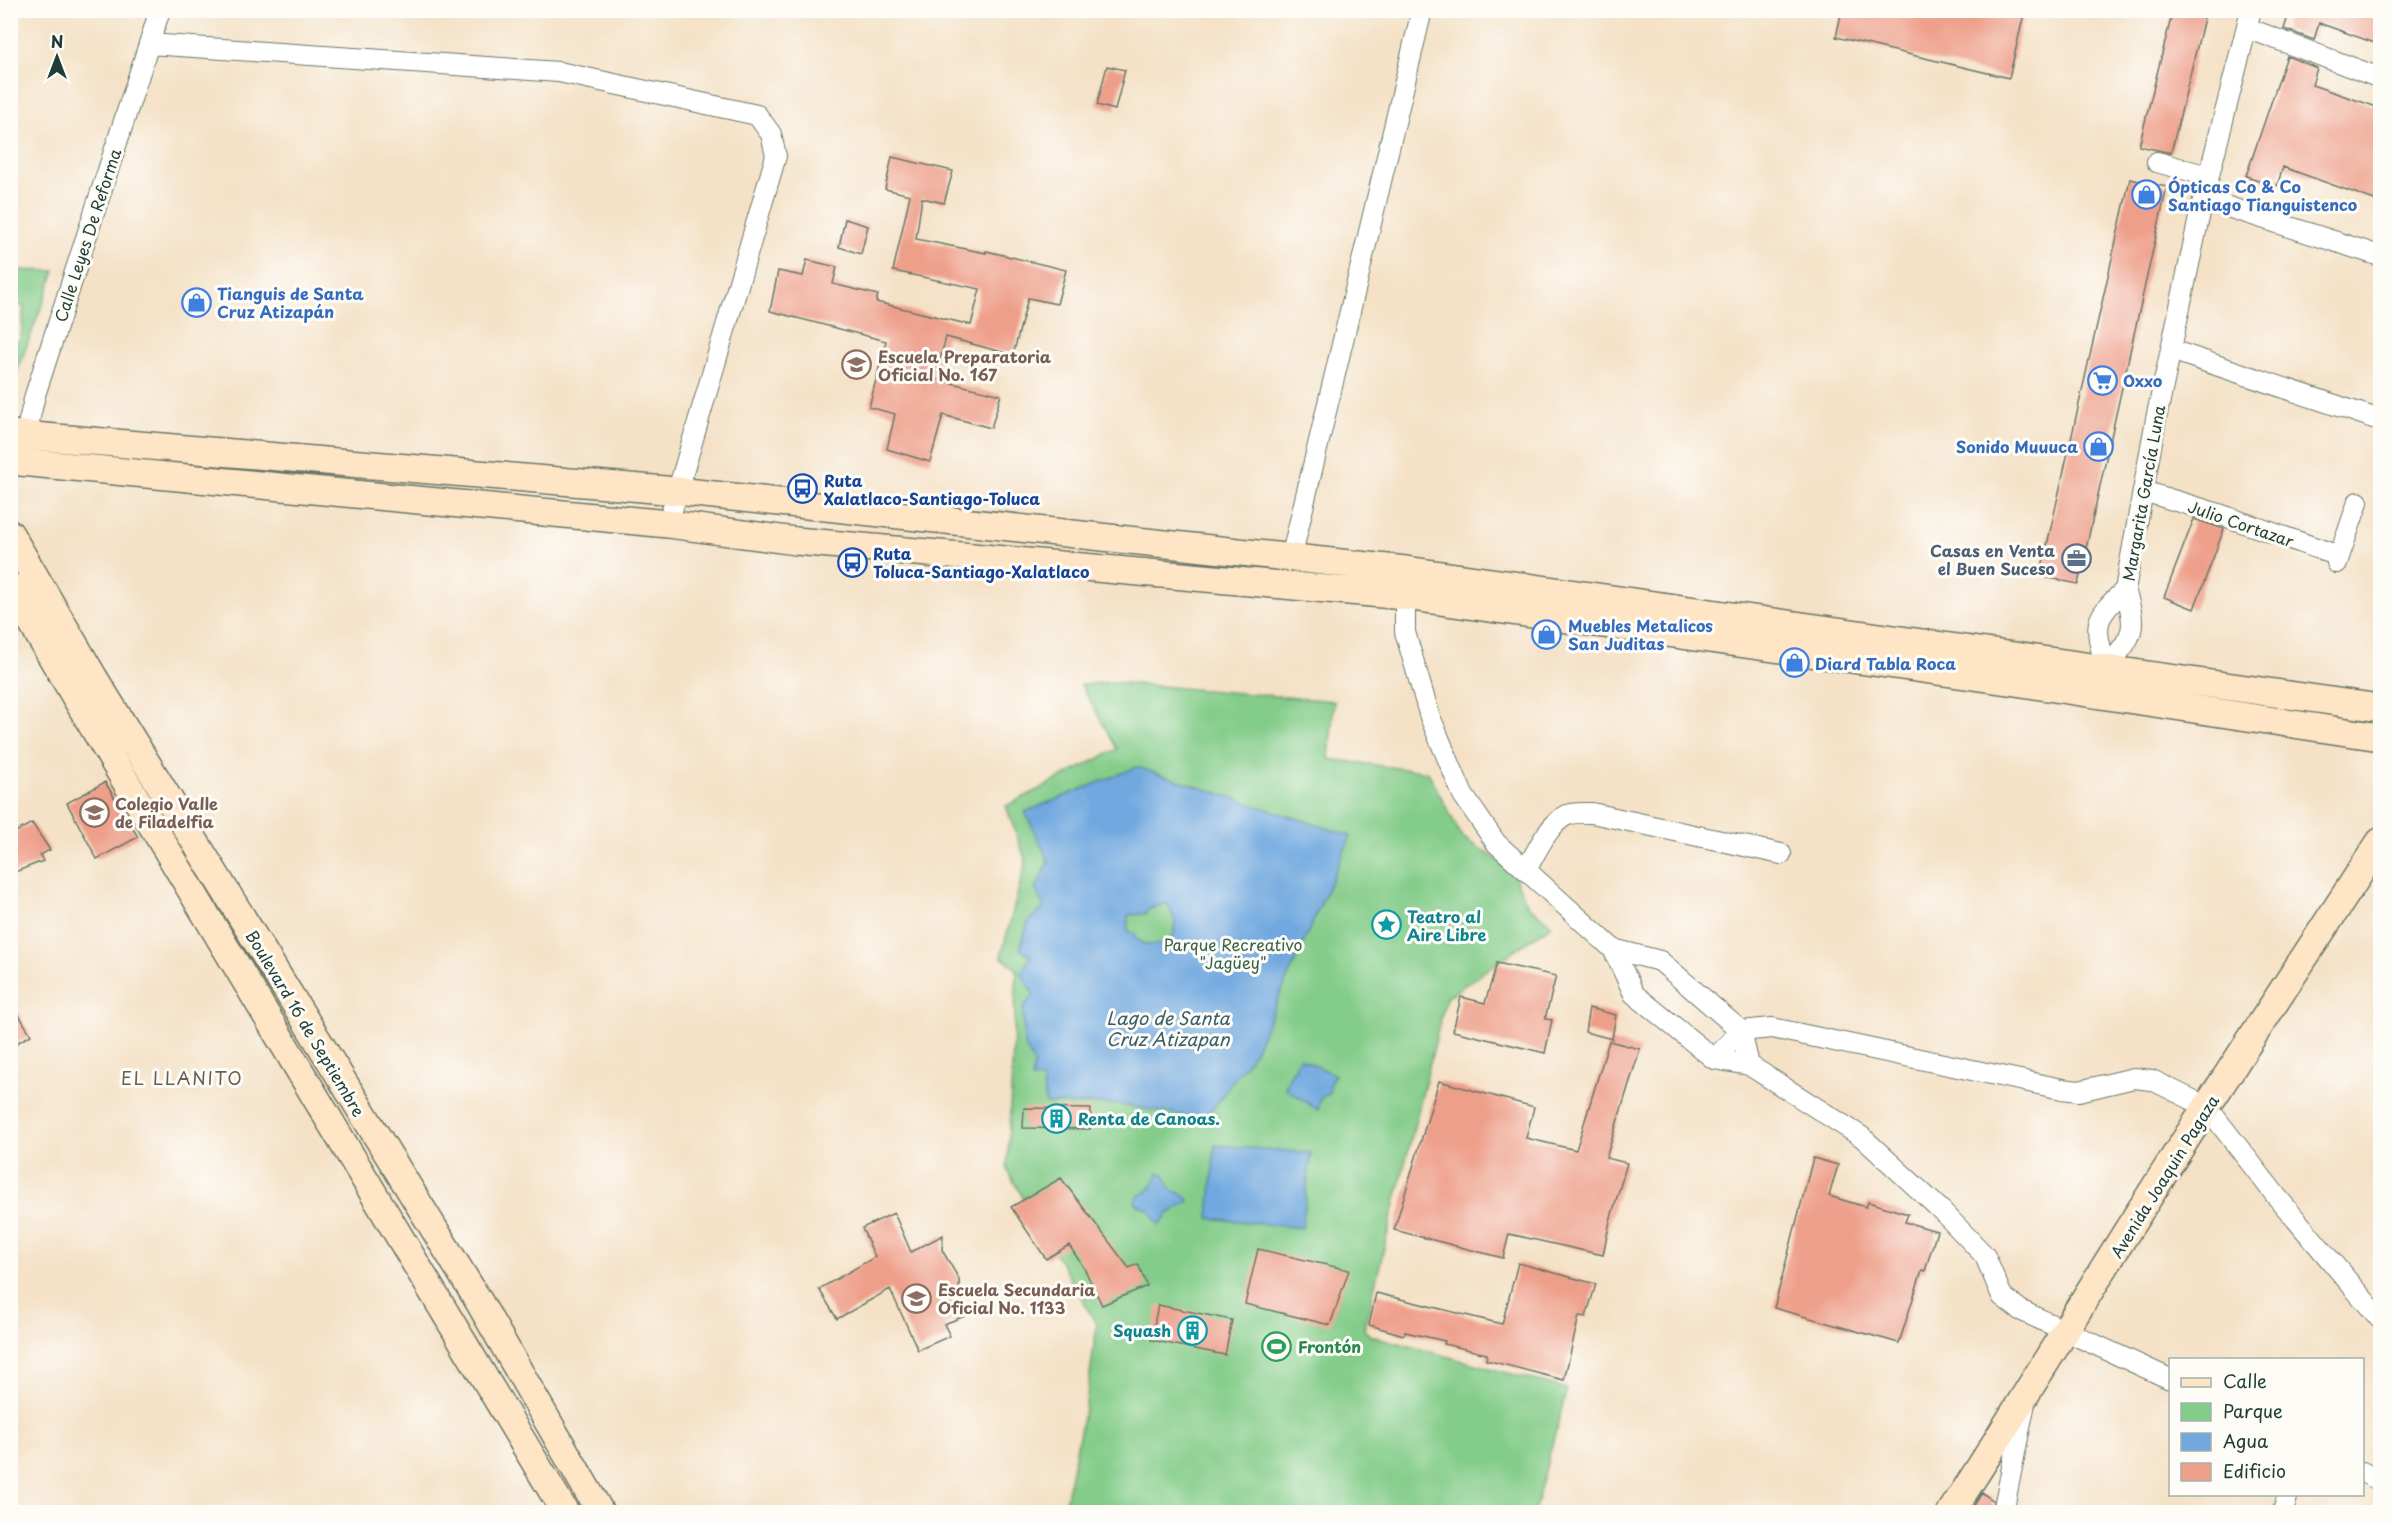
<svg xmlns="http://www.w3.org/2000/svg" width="2391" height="1523" font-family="'Playpen Sans',sans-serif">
<rect width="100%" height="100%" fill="#fdfcf7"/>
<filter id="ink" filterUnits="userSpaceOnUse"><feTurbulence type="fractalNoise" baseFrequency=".0167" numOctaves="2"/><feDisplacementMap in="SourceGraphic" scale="12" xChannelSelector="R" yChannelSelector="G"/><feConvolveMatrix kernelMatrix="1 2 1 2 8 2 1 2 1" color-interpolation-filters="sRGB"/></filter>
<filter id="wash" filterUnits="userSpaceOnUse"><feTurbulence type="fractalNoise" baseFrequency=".008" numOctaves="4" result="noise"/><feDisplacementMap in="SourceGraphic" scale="24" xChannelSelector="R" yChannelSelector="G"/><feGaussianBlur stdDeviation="1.35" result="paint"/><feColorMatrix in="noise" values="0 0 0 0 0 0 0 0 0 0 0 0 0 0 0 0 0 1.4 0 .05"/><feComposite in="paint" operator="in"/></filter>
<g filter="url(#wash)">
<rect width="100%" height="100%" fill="#f4e1c6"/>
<!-- green -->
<path fill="#83cc89" stroke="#51845e" stroke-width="1.5" d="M12 270 55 271 13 382 15 343 21 338 24 307 16 305Z
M1112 682 1334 701 1329 759 1428 772 1462 837 1510 868 1528 905 1552 925 1446 998 1364 1329 1369 1335 1567 1389 1534 1512H1063L1086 1403 1097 1325 1007 1170 1017 969 1001 957 1026 861 1006 806 1117 749 1081 685Z"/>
<!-- water -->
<path fill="#70a8df" stroke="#48728a" stroke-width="1.5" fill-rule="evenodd" d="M1137 767 1351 836 1255 1051 1205 1119 1116 1104H1046L1042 1079H1032L1034 1064 1024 1044 1023 1007 1034 995 1021 973 1031 956 1020 949 1028 922 1044 907 1035 889 1049 862 1025 812ZM1167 903 1175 921 1173 937C1163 946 1139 950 1135 933L1128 931V915L1145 914 1149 909Z
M1300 1058 1335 1075 1331 1080 1329 1094 1321 1097 1318 1110 1285 1088 1292 1071 1296 1068V1062Z
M1215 1145 1311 1153 1302 1228 1209 1218Z
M1159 1173 1164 1174 1171 1189 1187 1197 1189 1201 1168 1214 1159 1225 1149 1210 1135 1203C1135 1193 1142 1196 1148 1191 1153 1186 1156 1178 1159 1173Z"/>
<g id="blocks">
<!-- building -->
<path fill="#ee9f8a" d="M1842 10H2025L2009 78 1836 37Z
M2173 10H2206L2171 153 2139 146Z
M2290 10H2380V45L2319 23 2314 40 2284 29Z
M2287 56 2317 68 2312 85 2380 108V202L2283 167 2277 186 2246 176Z
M1107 66 1125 70 1115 110 1097 105Z
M892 157 953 171 944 203 922 198 916 239 986 253V251L1066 270 1057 304 1028 298 1013 355 946 337 935 379 1001 395 991 428 943 415 930 462 887 449 895 414 869 407 886 341 770 311 778 271 803 276 807 260 837 267 833 284 878 295 876 302 971 325 980 289 893 271 910 195 885 189Z
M2130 179 2167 187 2078 584 2040 576Z
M845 219 868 226 861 254 839 247Z
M2194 519 2224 529 2194 609 2164 597Z
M105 782 138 837 97 859 67 803Z
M32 823 50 850 40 855 43 861 10 874V835Z
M1497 963 1556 976 1545 1019 1552 1020 1545 1053 1453 1031 1461 997 1485 1003Z
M10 1000 31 1035 10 1047Z
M1589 1008 1616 1015 1612 1039 1585 1032Z
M1609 1041 1640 1049 1606 1158 1627 1163 1610 1221 1603 1255 1509 1234 1503 1258 1394 1230 1439 1081 1534 1107 1526 1138 1576 1150Z
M1024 1108 1091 1109 1090 1129 1023 1128Z
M1813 1158 1838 1165 1829 1196 1866 1207 1868 1202 1908 1214 1905 1222 1937 1231 1925 1271 1922 1270 1899 1343 1774 1308Z
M1061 1178 1129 1268 1138 1264 1147 1286 1102 1305 1084 1268 1069 1245 1046 1259 1011 1207Z
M894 1213 911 1252 943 1235 942 1250 959 1279 960 1302 965 1316 944 1324 950 1336 918 1350 890 1289 837 1319 819 1289 875 1257 862 1228Z
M1258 1249 1349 1270 1330 1325 1245 1304Z
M1518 1263 1596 1284 1586 1317 1579 1316 1564 1380 1486 1360 1487 1354 1444 1344 1445 1341 1405 1332 1404 1335 1369 1325 1376 1293 1502 1324Z
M1158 1305 1232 1320 1225 1355 1151 1340Z
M1982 1493 1993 1500 1991 1512H1970Z"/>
</g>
</g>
<g filter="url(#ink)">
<use href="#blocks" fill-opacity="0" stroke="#6a7667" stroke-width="1.5"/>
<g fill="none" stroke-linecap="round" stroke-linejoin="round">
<defs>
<path id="minor" d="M2247 28 2380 78
M149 44 559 72 757 115 771 134 776 156 668 524
M2157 162 2208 176
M2203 199 2380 256
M2171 350 2380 420
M23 447 35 395 160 10
M2143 491 2216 513 2339 556
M1291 558 1422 10
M2337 563 2358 502
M1405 583V632L1430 717 1463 795 1496 843 1613 949 1634 994 1714 1059 1749 1065 1862 1137 1942 1211 1985 1256 2002 1296 2020 1310 2170 1379
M2106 668C2132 636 2139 632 2125 590L2156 419 2203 199 2251 10
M2106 668C2095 626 2091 620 2125 590
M1526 870C1536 853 1548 824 1567 815 1574 812 1584 813 1592 813L1781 854
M1613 949 1660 961 1741 1031 1749 1065
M1714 1059 1741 1031 1772 1028 2062 1089 2079 1091 2134 1078 2152 1080 2207 1107 2277 1197 2380 1319
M2362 1472 2380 1481
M2003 1512 2025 1403
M2283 1512 2288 1494"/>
<path id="secondary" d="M10 434 677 491 1406 570 2380 708
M10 461 668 524 796 541 1404 596 2015 682 2380 737
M10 534 94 678 478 1300 600 1512
M10 586 96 732 565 1512
M1951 1512C1990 1453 2027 1392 2065 1331 2166 1166 2274 1004 2380 842"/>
</defs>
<!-- minor casing -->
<use href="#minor" stroke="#6a7667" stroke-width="22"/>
<!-- secondary casing -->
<use href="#secondary" stroke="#6a7667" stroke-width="30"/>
<!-- minor -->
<use href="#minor" stroke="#fff" stroke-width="20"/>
<!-- secondary -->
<use href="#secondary" stroke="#fde5c5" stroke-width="27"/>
</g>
</g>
<!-- icons -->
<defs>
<symbol id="shop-ring" viewBox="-11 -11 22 22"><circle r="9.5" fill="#fdfcf7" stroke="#3f7fe0" stroke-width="1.5"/><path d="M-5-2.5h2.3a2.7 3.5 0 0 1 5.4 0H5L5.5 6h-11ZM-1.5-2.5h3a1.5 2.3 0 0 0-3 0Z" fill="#3f7fe0"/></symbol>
<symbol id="school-ring" viewBox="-11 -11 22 22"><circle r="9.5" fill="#fdfcf7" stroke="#8d6e63" stroke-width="1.5"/><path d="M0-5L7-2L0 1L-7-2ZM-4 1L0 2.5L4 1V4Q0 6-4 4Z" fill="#8d6e63"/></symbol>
<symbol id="supermarket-ring" viewBox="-11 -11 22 22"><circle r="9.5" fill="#fdfcf7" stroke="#3f7fe0" stroke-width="1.5"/><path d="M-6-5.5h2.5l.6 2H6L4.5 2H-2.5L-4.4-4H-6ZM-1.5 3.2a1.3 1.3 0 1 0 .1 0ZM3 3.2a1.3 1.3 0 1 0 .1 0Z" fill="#3f7fe0"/></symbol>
<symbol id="bus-ring" viewBox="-11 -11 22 22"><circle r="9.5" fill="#fdfcf7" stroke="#1a4fb4" stroke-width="1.5"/><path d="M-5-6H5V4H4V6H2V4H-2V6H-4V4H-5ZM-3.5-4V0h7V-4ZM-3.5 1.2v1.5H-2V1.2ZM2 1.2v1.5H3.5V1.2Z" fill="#1a4fb4"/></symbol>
<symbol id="office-ring" viewBox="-11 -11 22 22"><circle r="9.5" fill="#fdfcf7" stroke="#5c6f8a" stroke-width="1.5"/><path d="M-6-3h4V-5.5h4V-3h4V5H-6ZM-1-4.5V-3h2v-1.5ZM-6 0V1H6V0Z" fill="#5c6f8a"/></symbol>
<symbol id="sight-ring" viewBox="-11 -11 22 22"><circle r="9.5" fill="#fdfcf7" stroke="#0f9aa8" stroke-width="1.5"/><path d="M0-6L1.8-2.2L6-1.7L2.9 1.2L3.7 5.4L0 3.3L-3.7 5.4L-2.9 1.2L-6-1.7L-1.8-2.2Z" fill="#0f9aa8"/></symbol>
<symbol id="building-ring" viewBox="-11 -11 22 22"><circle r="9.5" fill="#fdfcf7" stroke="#0f9aa8" stroke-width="1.5"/><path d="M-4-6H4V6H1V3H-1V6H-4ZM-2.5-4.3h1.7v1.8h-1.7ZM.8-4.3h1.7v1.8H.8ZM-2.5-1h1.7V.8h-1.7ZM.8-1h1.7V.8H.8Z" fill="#0f9aa8"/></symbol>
<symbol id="stadium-ring" viewBox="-11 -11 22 22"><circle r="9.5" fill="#fdfcf7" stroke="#2e9e5b" stroke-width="1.5"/><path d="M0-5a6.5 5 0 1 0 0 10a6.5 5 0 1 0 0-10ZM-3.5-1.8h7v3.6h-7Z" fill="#2e9e5b"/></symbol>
</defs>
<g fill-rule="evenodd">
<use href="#shop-ring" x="2130" y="178" width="33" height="33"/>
<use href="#shop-ring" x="180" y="286" width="33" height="33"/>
<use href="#school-ring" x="840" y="348" width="33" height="33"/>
<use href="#supermarket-ring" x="2086" y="364" width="33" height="33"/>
<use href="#shop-ring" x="2082" y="430" width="33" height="33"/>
<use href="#bus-ring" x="786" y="472" width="33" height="33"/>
<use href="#office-ring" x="2060" y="542" width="33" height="33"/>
<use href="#bus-ring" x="836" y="546" width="33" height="33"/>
<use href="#shop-ring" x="1530" y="618" width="33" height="33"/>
<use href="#shop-ring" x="1778" y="646" width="33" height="33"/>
<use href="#school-ring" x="78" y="796" width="33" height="33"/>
<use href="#sight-ring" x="1370" y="908" width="33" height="33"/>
<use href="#building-ring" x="1040" y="1102" width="33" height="33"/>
<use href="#school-ring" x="900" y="1282" width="33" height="33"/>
<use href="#building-ring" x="1176" y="1314" width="33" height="33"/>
<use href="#stadium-ring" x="1260" y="1330" width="33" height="33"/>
</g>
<g text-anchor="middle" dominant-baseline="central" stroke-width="6" stroke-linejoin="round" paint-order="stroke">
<!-- shop labels -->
<g font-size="16" font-weight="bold" fill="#366cbe" stroke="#fdfcf7" text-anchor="start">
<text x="2168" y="186">Ópticas Co &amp; Co<tspan x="2168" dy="18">Santiago Tianguistenco</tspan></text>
<text x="217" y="293">Tianguis de Santa<tspan x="217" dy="18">Cruz Atizapán</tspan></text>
<text x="2123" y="380">Oxxo</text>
<text x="2078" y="446" text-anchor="end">Sonido Muuuca</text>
<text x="1568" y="625">Muebles Metalicos<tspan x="1568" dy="18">San Juditas</tspan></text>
<text x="1815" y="663">Diard Tabla Roca</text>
</g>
<!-- street labels -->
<g font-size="16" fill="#1f3d34" stroke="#fdfcf7">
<text transform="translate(87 235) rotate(-72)">Calle Leyes De Reforma</text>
<text transform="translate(2143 493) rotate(-80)">Margarita García Luna</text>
<text transform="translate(2241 523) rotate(19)">Julio Cortazar</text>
<text transform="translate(306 1023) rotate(59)">Boulevard 16 de Septiembre</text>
<text transform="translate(2164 1176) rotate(-58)">Avenida Joaquin Pagaza</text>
</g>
<!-- education labels -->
<g font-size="16" font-weight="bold" fill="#785e54" stroke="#fdfcf7" text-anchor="start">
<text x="878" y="356">Escuela Preparatoria<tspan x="878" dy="18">Oficial No. 167</tspan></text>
<text x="115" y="803">Colegio Valle<tspan x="115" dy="18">de Filadelfia</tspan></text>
<text x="938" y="1289">Escuela Secundaria<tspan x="938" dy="18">Oficial No. 1133</tspan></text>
</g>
<!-- transit labels -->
<g font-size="16" font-weight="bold" fill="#164399" stroke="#fdfcf7" text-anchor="start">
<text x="824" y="480">Ruta<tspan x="824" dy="18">Xalatlaco-Santiago-Toluca</tspan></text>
<text x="873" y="553">Ruta<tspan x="873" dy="18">Toluca-Santiago-Xalatlaco</tspan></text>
</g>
<!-- service labels -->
<g font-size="16" font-weight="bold" fill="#4e5e75" stroke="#fdfcf7" text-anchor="end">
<text x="2055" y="550">Casas en Venta<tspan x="2055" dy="18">el Buen Suceso</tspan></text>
</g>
<!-- culture labels -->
<g font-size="16" font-weight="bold" fill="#0d838f" stroke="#fdfcf7" text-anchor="start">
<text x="1407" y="916">Teatro al<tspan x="1407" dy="18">Aire Libre</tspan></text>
<text x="1078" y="1118">Renta de Canoas.</text>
<text x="1171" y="1330" text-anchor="end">Squash</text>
</g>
<!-- park labels -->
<g font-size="16" fill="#386149" stroke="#fdfcf7">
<text x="1233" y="944">Parque Recreativo<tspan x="1233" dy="18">"Jagüey"</tspan></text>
</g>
<!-- leisure labels -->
<g font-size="16" font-weight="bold" fill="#27864d" stroke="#fdfcf7" text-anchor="start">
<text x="1298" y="1346">Frontón</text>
</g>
<!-- water labels -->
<g font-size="18" font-style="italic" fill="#375d67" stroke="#fdfcf7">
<text x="1168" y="1017">Lago de Santa<tspan x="1168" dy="21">Cruz Atizapan</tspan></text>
</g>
<!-- neighbourhood labels -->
<g font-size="18" letter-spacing="1.5" fill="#675f52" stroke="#fdfcf7">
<text x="182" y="1077">EL LLANITO</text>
</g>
</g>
<!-- margin -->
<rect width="2391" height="1523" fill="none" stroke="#fdfcf7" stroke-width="36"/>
<!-- legend -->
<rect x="2169" y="1358" width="195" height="138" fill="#fdfcf7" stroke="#a4b0a9" stroke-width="1.5"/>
<rect x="2181" y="1378" width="30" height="9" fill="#fde5c5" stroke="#a4b0a9" stroke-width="1.5"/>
<text x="2223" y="1388" font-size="18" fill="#1f3d34">Calle</text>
<rect x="2181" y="1403" width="30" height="18" fill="#83cc89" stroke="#a4b0a9" stroke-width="1.5"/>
<text x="2223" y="1418" font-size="18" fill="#1f3d34">Parque</text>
<rect x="2181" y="1433" width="30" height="18" fill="#70a8df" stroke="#a4b0a9" stroke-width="1.5"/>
<text x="2223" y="1448" font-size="18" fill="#1f3d34">Agua</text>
<rect x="2181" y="1463" width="30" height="18" fill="#ee9f8a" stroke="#a4b0a9" stroke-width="1.5"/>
<text x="2223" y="1478" font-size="18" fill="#1f3d34">Edificio</text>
<!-- north arrow -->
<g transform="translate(57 57)" stroke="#fdfcf7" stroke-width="4.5" paint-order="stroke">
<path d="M0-4.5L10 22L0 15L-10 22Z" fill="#1f3d34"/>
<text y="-9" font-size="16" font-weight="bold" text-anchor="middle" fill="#1f3d34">N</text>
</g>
</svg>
